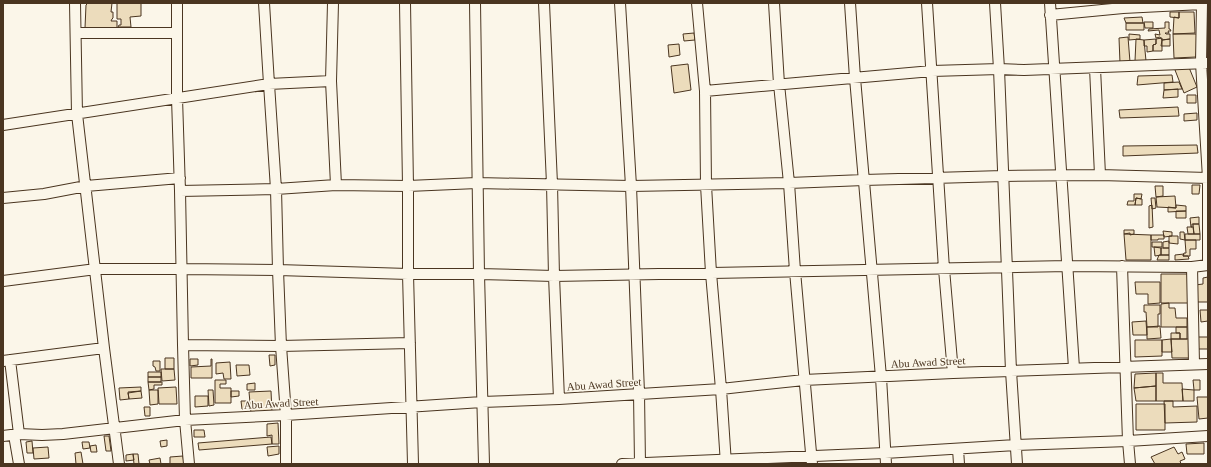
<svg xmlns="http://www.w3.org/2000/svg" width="1211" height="467" font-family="'Times New Roman',serif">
<rect width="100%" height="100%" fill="#fbf6e9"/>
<!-- building -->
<path fill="#ecdcbc" stroke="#4a3520" d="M88 3H112L111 12H113V18L112 19 111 21H117V29L85 28 86 5Z
M117 3H141V16L130 17 131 27H118L119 25H121V19H117Z
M1170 12H1179V18L1170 17Z
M1179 12H1194L1195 33 1173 34 1174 17 1179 18Z
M1142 17 1143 23H1126L1124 18Z
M1144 22H1153V28H1145Z
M1165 22H1169V29H1170L1171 31H1168L1169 33H1165L1166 34H1170V39L1162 40 1160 37 1156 38 1155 34 1160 35 1159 30 1148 31 1149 29 1165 28Z
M1126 23H1144V30H1126Z
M694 33 695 40 684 41 683 34Z
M1129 34 1140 35V39L1129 40Z
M1173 34H1198L1196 57 1174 58Z
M1128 37 1130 62 1120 63 1119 38Z
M1162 38V51H1153V45L1156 44V39Z
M1136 39 1144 40 1146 61H1135Z
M1156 39V44L1153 45V51L1147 52V46H1144V40Z
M1170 39V46H1161L1162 40Z
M679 44 680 55 669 57 668 45Z
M688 64 691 90 674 93 671 66Z
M1188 65 1197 87 1184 93 1175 70Z
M1172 75 1173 82 1137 85 1138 76Z
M1179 82 1182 89 1164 90V83Z
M1178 89V97L1163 98 1164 90Z
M1187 95H1196V103H1187Z
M1178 107 1179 116 1120 118 1119 110Z
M1197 113V120L1184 121V114Z
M1197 145 1198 153 1123 156V146Z
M1192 185H1200L1199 194H1192Z
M1155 186H1163V196L1156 197Z
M1134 194H1142L1141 199 1136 198 1135 205H1127L1128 201H1134Z
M1175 196 1176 208 1157 207 1156 197Z
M1136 198 1142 199V205H1135Z
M1151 198H1155L1156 208 1152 209Z
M1152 205 1153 227 1149 228V206Z
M1176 205 1186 206V211L1168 212V207L1176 208Z
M1176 211H1186V218H1176Z
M1199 217V224H1192V227H1191L1190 218Z
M1193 224H1199L1200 234H1194Z
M1187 227H1193L1194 234H1188Z
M1124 230H1134V234L1130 235V233L1124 234Z
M1163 231 1172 232V236L1164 237Z
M1180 232H1184L1185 240 1180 239Z
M1124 234 1151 235V260H1126Z
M1185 234H1200V240H1185Z
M1151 235H1164V239H1158V240H1151Z
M1169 236H1178V244L1169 243Z
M1185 240H1196V249H1190V256H1183L1184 253H1186Z
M1169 241V248H1163V242Z
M1152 242H1162V247H1152Z
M1154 247 1161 248V255L1155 256Z
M1161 248H1169V255H1161Z
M1184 254 1183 256H1188L1189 259 1175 260V255Z
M1159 255H1169V260H1157Z
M1161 274H1188V303H1161Z
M1208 277V302H1195V285L1203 284V278Z
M1135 282H1160V303L1148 304V294H1136Z
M1169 303V308H1175L1176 318H1187V327H1161V304Z
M1144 305H1160V314H1158V327H1147L1146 312H1144Z
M1200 310H1208V321L1201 322Z
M1146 321 1147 335H1133L1132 322Z
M1160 326 1161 338 1147 339V327Z
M1176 327H1187V339H1180V333H1176Z
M1171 333H1180V339H1171Z
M1195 337H1208V349H1195Z
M1171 339H1190L1189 358H1172Z
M1171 339 1172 352H1162V340Z
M1135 340H1162V356L1135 357Z
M269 355H275V365L270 366Z
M165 358H174V369H165Z
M190 359H198V365L190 366Z
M211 359H212V378H191V367L211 366Z
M153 361H160V371H156L155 367 153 366Z
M230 362 231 379H224L223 373 216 374V363Z
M236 365H249L250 375 237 376Z
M161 369H174L175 380 162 381Z
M148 372H161V377H148Z
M1156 373H1163V383H1182L1183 401H1156Z
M1156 373V386L1134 388 1135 374Z
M148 377H161V382H148Z
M215 380H226V384H220V388H231V403H215Z
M1193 380H1200V390H1194Z
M148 382H162V385H154V389L149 390Z
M255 383V390H247V384Z
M1156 386V401H1136L1134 388Z
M141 387V391L128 392 129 399 120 400 119 388Z
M176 387 177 404H159L158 388Z
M1182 389 1194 390V401H1183Z
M149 390H158V404L150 405Z
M208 390H213L214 405 209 406Z
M141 391 142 398 129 399 128 393Z
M231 391H239V396L231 397Z
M271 391 272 412 251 413 249 392Z
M195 396H208V406L195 407Z
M1197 397H1208V418L1199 419Z
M241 401H247L248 409H242Z
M1164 401H1173V407L1197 406V422L1165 423Z
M1136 404H1165V430H1136Z
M144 407H150V416H145Z
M278 423 279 444H272V435L267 436V424Z
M194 430H204L205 437H194Z
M104 436H109L111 451H106Z
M271 437 272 444 199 450 198 443Z
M167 440V446L161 447 160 441Z
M32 441 33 453H27L26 442Z
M82 442H89L90 448 83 449Z
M1204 443V454H1187L1186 444Z
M96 445 97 452H91L90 446Z
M279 446V454L268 456 267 447Z
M48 447 49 458 34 459 33 448Z
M1174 447 1178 454 1182 452 1185 459 1180 461 1181 464H1155L1151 457Z
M81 452 83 464H76L75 453Z
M133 454 134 460 126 461V455Z
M133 454H138L139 464H134Z
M183 456 184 464H170V457Z
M160 458 161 464H150L149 460Z"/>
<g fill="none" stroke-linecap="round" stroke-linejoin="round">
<defs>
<path id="minor" d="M75 3 77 114 104 348 119 464
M177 3V98L180 191 183 345 185 420 189 464
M264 3 269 84 276 189 278 270 281 346 286 415V464
M333 3 331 81 336 185
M405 3 408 186V274L413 464
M475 3 479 274 484 464
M544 3 552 184 554 276 559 399
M620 3 631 186 639 393 640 464
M697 3 705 91 706 185 711 273 721 389 726 464
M774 3 779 84 789 183 795 271 812 464
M850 3 855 78 881 377 886 464
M927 3 944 269 953 373
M995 3 999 69 1011 371 1017 464
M1050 3 1074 368
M1202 3 1201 63 1208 178V265
M1050 15 1123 8 1202 4
M76 33H177
M1095 68 1100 175
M705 91 932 71 999 69 1024 70 1208 63
M3 125 269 84 331 81
M180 191 276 189 336 185 408 186 477 183 631 186 789 183 864 180 1003 176 1100 175 1208 178
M3 198 44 194 86 186 180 178
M1122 266 1128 441 1130 464
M1192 267 1194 364
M3 281 96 269H181L278 270 408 274H479L554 276 1068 266 1192 267 1208 265
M183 345 281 346 410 343
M10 360 19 434
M3 361 104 348
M14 435 19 464
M3 436 19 434 42 435 63 434 185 420 286 415 482 402 559 399 721 389 804 380 953 373 1208 364
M958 449 959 464
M622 464 885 453 1016 445 1128 441 1208 436"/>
</defs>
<!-- minor casing -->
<use href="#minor" stroke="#4a3520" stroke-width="12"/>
<!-- minor -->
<use href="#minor" stroke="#fbf6e9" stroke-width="10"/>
</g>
<g text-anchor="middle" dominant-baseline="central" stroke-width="3" stroke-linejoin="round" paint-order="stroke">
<!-- street labels -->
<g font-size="11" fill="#4a3520" stroke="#fbf6e9">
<text transform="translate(928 362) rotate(-3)">Abu Awad Street</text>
<text transform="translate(604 384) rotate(-4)">Abu Awad Street</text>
<text transform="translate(281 403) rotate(-3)">Abu Awad Street</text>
</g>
</g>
<!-- border -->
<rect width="1211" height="467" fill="none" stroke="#4a3520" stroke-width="8"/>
</svg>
